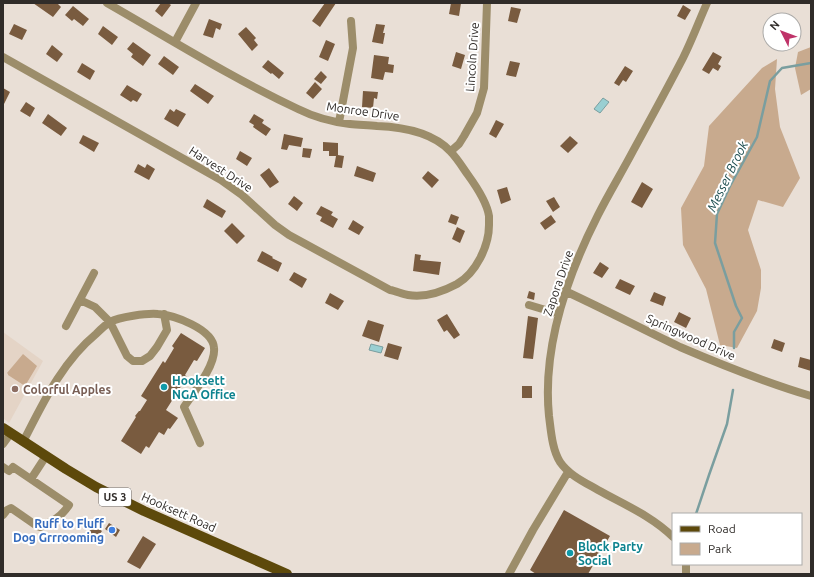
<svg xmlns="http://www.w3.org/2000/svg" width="814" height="577" font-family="Ubuntu,sans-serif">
<rect width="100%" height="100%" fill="#e9dfd6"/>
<!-- built -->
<path fill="#e4d4c6" d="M3 332 43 361 9 423 3 418Z"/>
<!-- green -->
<path fill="#c8aa8e" d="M811 47V89L801 95 795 68 798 52Z
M777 59 775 89 780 127 800 178 783 207 758 200 748 230 761 270V288L757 311 737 348 720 345 706 289 683 245 681 208 704 166 709 126 762 68Z
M23 354 37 366 25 386 8 375V374L7 373Z"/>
<!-- water -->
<path fill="#99cfd2" stroke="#7a9e9f" d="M603 98 609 102 600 113 594 109Z
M371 344 383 347 381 353 369 350Z"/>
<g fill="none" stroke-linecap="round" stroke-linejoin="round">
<!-- stream -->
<path stroke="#7a9e9f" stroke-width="2.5" d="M734 348V332L742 318 736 306 715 243 717 214 730 186 757 137 770 81 782 68 811 63
M696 514 709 475 727 424 733 390"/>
</g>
<!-- building -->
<path fill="#795b3f" d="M33 3H57L61 7 53 17Z
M161 3H168L171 5 162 17 155 11Z
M325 3H336L320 27 312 21Z
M451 3H461L459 16 449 14Z
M683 5 691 10 685 20 677 16Z
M73 6 89 19 83 26 74 19 72 21 65 15Z
M511 7 521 9 517 23 508 21Z
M209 19 222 24 220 30 216 28 213 38 203 35Z
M14 24 27 30 22 40 9 34Z
M376 24 385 25 383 33H385L383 44 372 42Z
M103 26 118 37 112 45 98 34Z
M246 27 256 38 254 40 258 45 252 51 238 34Z
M326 40 335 44 328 61 319 57Z
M133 42 151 55 143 66 131 57 133 54 127 49Z
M52 45 63 54 57 62 46 54Z
M456 52 465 55 461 69 452 66Z
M713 52 722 57 718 64 721 66 718 71 713 68 709 74 702 70Z
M374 55 389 57 388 64 394 65 393 73 385 72 383 80 371 78Z
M164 56 179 67 173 75 158 64Z
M268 60 284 73 279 79 272 73 271 74 262 67Z
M510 61 520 63 516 77 506 75Z
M82 63 95 71 90 80 77 72Z
M625 66 633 71 626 82 623 80 619 86 614 83Z
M321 71 327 77 321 84 314 79Z
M315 82 322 89 313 99 306 93Z
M195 84 214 96 208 104 190 91Z
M127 85 142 94 137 102 133 100 131 102 120 95Z
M3 88 10 92 3 106Z
M363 91 378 92 377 99 374 98 373 108 362 107Z
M26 102 35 108 30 117 20 111Z
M170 109 174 112 176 109 186 114 178 127 164 119Z
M48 114 67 128 61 136 42 123Z
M254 114 264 120 262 123 271 129 266 136 253 127 254 125 249 122Z
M496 120 504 124 496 138 489 134Z
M284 134 303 138 301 147 289 145 287 150 281 149Z
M83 135 99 143 94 152 79 143Z
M570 136 578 143 568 153 560 146Z
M323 142 338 143V155L344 156 342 168 334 167 336 156H329V151H323Z
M303 148 312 149 310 158 302 157Z
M240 151 252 158 247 166 236 159Z
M138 164 145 168 147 164 155 169 149 180 134 172Z
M357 166 376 173 373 182 354 176Z
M269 168 279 182 270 188 260 175Z
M428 171 439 180 432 188 422 178Z
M642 182 653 189 642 208 631 202Z
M507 187 511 200 501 204 497 190Z
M294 196 303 203 297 211 288 204Z
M554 197 560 207 553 212 546 201Z
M207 199 226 211 222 218 203 207Z
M321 206 333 212 331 215 338 219 333 228 320 221 322 217 316 214Z
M451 214 459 217 456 225 448 222Z
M551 215 556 222 545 230 540 223Z
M353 220 364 227 359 235 348 229Z
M232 223 245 236 237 244 224 231Z
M457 227 465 231 460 243 452 239Z
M262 251 273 257 272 258 282 263 278 272 257 261Z
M415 254 421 255 420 260 441 262 439 275 413 271Z
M600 262 609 268 602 278 593 273Z
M294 272 307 279 302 288 289 280Z
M620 279 635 286 630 295 615 288Z
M529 291 535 293 534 300 527 298Z
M654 292 666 297 663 306 650 301Z
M330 293 344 301 338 310 325 303Z
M679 312 691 318 686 328 674 322Z
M447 314 460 335 454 339 447 330 444 332 437 320Z
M528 316 538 318 533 359 523 358Z
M368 320 384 325 379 342 362 336Z
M181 333 205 348 197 361 194 360 185 375 187 377 166 410 178 418 170 429 168 428 164 435 159 432 149 448 146 446 141 454 121 441 136 417 135 416 139 411H140L147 400 141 396 163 361 165 363 174 348 172 346Z
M774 339 785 343 782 352 771 348Z
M388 343 402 347 398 360 384 356Z
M800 357 811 360V371L798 367Z
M522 386H532V398H522Z
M564 510 610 536 588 574H536L530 570Z
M109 523 120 530 116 537 105 529Z
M92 526 93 527 94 526 102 531 94 542 86 537Z
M143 536 156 544 140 569 127 562Z"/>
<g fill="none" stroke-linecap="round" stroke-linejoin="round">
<!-- minor -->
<path stroke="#9c8d6a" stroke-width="8" d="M175 42 196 3
M3 57 221 180 242 195 275 225 289 235 390 290C396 291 402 294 408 295 425 298 442 292 457 284 476 273 489 246 489 225 489 222 489 219 489 216 487 203 476 186 468 175 463 168 457 158 450 151 432 132 403 127 377 126 368 125 359 125 350 124 332 122 314 117 298 109 232 78 170 39 107 3
M339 122 353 48 351 21
M451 151 459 144 464 136 477 113 484 88 487 3
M565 291C604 309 642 329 680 347 722 365 767 383 811 396
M80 300 95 307 110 322 127 356 133 361H142L150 356 157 347 167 330 164 314
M529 305 559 314
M66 326 94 273
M23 442C43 403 62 362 96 334 100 330 105 325 110 322 119 317 147 313 158 314 174 315 213 329 214 348 216 365 194 392 184 407L200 443
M3 444 11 433
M3 467 9 471 13 467 69 505C61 517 53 521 40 527L37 526 11 508 7 510 3 515
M31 479 46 456
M673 537C652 516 623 504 598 490 584 482 569 475 560 462 552 449 551 431 549 416 542 346 567 276 598 215 609 193 622 172 633 151 650 120 667 89 683 58 692 40 699 21 707 3
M686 564V574
M509 574 533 530 568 472"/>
<!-- major -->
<path stroke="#5d490b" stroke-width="10" d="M3 428 66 469 96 487 144 511 287 574"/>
</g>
<!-- markers -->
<g fill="#0f9aa8" stroke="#fff" stroke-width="1.5">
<circle cx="164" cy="387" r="4"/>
<circle cx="570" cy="553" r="4"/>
</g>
<circle fill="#8d6e63" stroke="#fff" stroke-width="1.5" cx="15" cy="389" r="4"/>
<circle fill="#3f7fe0" stroke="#fff" stroke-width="1.5" cx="112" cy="530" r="4"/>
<g text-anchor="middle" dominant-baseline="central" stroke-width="4" stroke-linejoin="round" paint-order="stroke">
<!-- shield labels -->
<rect fill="#fff" stroke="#6e6b69" stroke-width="1" x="99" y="488" width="32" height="18" rx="3"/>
<g font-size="11" font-weight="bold" fill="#302c29">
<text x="115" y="497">US 3</text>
</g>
<!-- street labels -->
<g font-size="12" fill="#302c29" stroke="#fff">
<text transform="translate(472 57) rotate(-86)">Lincoln Drive</text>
<text transform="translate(363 111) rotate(8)">Monroe Drive</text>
<text transform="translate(221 169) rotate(33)">Harvest Drive</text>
<text transform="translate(558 283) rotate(-71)">Zapora Drive</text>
<text transform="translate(691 337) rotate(24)">Springwood Drive</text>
<text transform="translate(179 512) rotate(24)">Hooksett Road</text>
</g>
<!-- culture labels -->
<g font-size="12" font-weight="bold" fill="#0d838f" stroke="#fff" text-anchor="start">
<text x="172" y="380">Hooksett<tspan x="172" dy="14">NGA Office</tspan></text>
<text x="578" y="546">Block Party<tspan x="578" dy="14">Social</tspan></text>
</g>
<!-- education labels -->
<g font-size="12" font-weight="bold" fill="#785e54" stroke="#fff" text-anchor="start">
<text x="23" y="389">Colorful Apples</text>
</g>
<!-- shop labels -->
<g font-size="12" font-weight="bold" fill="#366cbe" stroke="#fff" text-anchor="end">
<text x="104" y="523">Ruff to Fluff<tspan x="104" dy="14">Dog Grrrooming</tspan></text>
</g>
<!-- water labels -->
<g font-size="13" font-style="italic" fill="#1c4d4f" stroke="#fff">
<text transform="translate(727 176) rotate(-64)">Messer Brook</text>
</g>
</g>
<!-- border -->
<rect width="814" height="577" fill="none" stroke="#302c29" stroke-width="8"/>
<!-- legend -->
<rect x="672" y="513" width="130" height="52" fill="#ffffff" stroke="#acaba9"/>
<rect x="680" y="526" width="20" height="6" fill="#5d490b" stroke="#acaba9"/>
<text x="708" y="533" font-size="12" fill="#302c29">Road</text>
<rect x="680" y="543" width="20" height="12" fill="#c8aa8e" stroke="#acaba9"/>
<text x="708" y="553" font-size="12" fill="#302c29">Park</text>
<!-- north arrow -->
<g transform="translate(782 32) rotate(312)"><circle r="19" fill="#ffffff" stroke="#acaba9"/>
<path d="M0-3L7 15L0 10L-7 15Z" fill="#bf3369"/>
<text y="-6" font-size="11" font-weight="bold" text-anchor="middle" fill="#302c29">N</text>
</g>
</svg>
